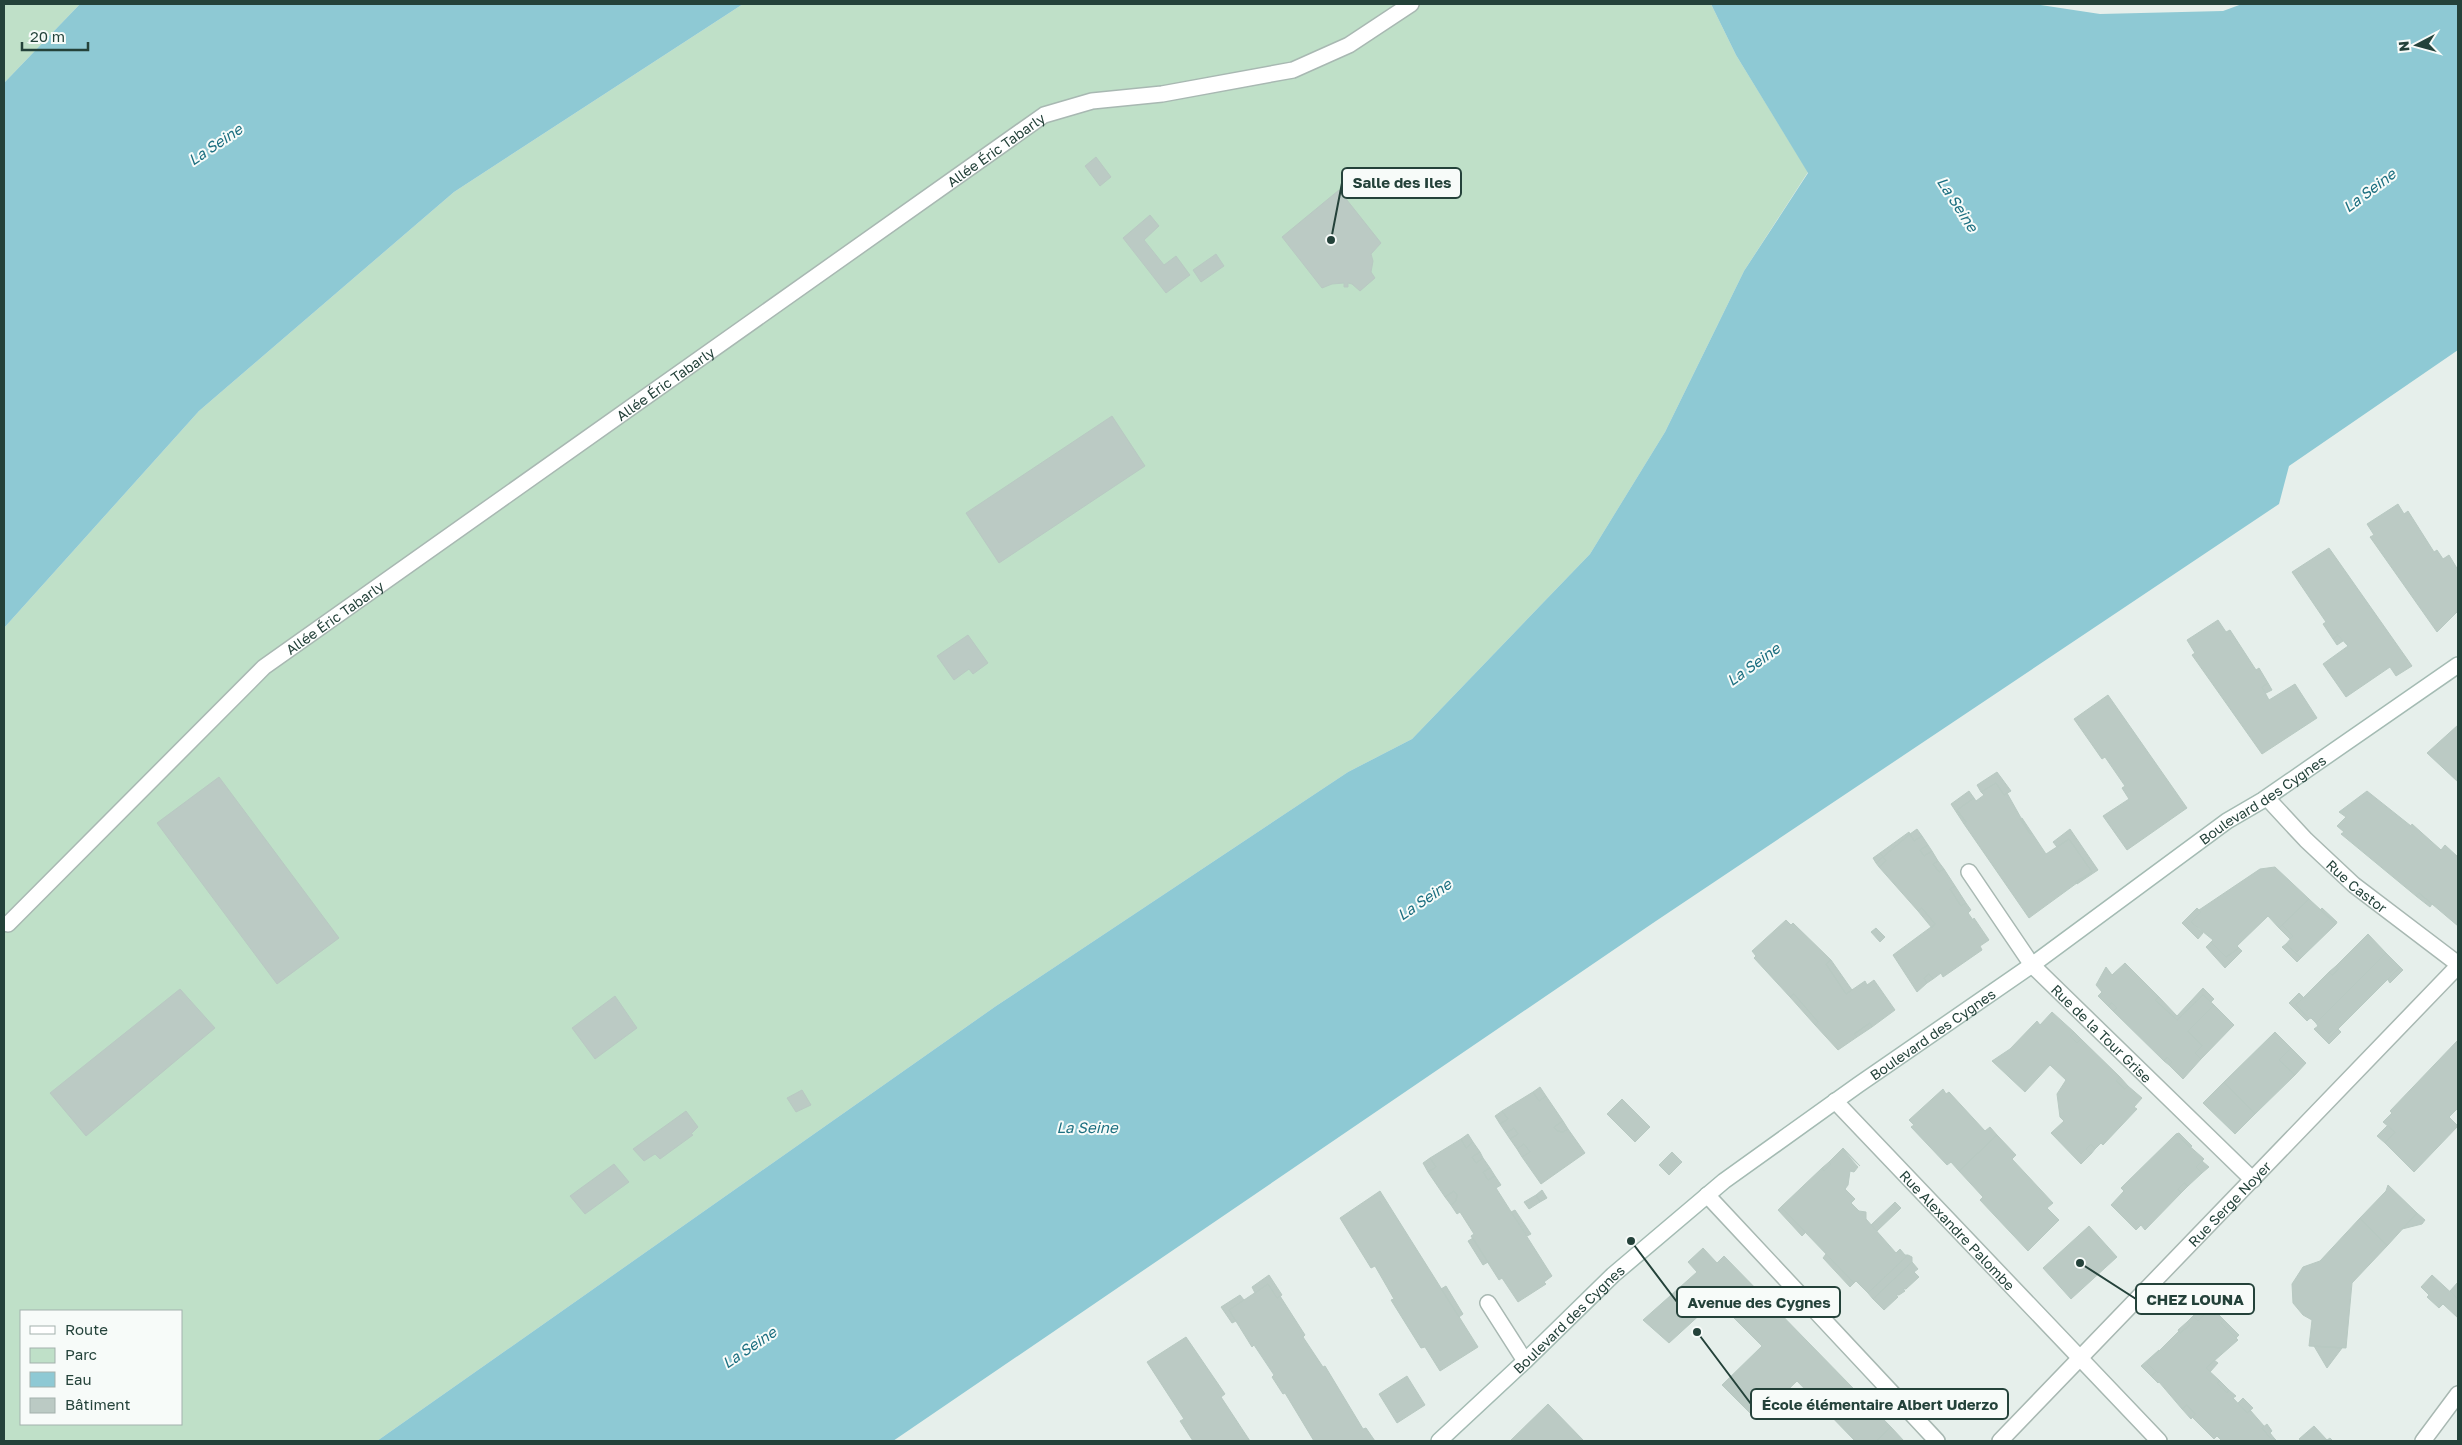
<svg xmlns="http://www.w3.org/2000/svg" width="2462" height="1445" font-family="'Golos Text',sans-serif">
<rect width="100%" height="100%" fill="#e6efeb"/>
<!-- green -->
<path fill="#bfe0c8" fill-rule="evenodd" d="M4 4H80L4 83Z
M743 4H1711L1736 55 1808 172 1744 271 1665 432 1590 554 1412 739 1348 772 996 1006 377 1441H4V628L199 411 454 192ZM21 1311H181V1424H21Z"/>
<!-- water -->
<path fill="#8ec9d4" d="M80 4H743L454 192 199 411 4 628V83Z
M1711 4H2034L2100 14 2223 11 2242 4H2458V350L2289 466 2279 504 1653 923 893 1441H377L996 1006 1348 772 1412 739 1590 554 1665 432 1744 271 1808 173 1736 55Z"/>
<!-- building -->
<path fill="#bbcac4" stroke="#b8c9c2" d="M1096 157 1111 177 1100 186 1085 166Z
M1339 190 1381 243 1371 254 1373 261 1371 272 1375 278 1360 291 1352 284 1348 283V287H1344V283L1332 284 1322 288 1282 237Z
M1150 215 1159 226 1144 240 1164 265 1176 256 1190 275 1166 293 1123 238Z
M1216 254 1224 266 1201 282 1193 270Z
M1112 416 1145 466 999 563 966 513Z
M2398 504 2404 514 2408 511 2434 552 2437 550 2443 559 2449 555 2458 570V611L2437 632 2370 537 2374 535 2367 524Z
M2329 548 2412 666 2396 676 2390 667 2346 697 2323 664 2348 646 2338 635 2333 639 2323 624 2326 622 2292 572Z
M2218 620 2226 632 2230 630 2256 670 2259 668 2268 683 2262 687 2269 700 2295 684 2317 718 2262 754 2192 655 2195 653 2187 640Z
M968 635 988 663 973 674 969 669 954 680 937 656Z
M2338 635 2343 641 2337 645 2333 639Z
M2268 683 2272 690 2266 693 2262 687Z
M2108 695 2187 808 2127 850 2103 816 2129 799 2122 788 2125 786 2105 757 2102 759 2074 719Z
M2458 725V782L2427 753Z
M1997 772 2011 791 2004 795 1996 783 1981 792 1977 785Z
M219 777 339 938 277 984 157 823Z
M1996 783 2004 795 2007 793 2030 834 2032 833 2046 854 2069 839 2092 872 2029 918 1964 824 1966 822 1957 810 1974 798 1976 801 1984 795 1981 792Z
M1969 791 1974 798 1957 810 1966 822 1964 824 1951 804Z
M2367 791 2411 826 2412 824 2441 850 2445 845 2458 857V926L2419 893 2416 896 2341 834 2344 832 2337 826 2346 817 2339 812Z
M2022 818 2032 833 2030 834 2020 819Z
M1917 829 1922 836 1914 841 1910 834Z
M2070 829 2098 870 2077 884 2075 882 2092 872 2069 839 2057 847 2053 842Z
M1909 832 1910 834 1883 857 1880 853Z
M1910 834 1914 841 1922 836 1928 845 1920 850 1924 856 1932 851 1938 861 1933 864 1939 872 1944 869 1955 886 1950 889 1961 906 1966 903 1971 910 1968 913 1973 920 1974 918 1989 940 1980 946 1982 950 1943 977 1941 973 1933 979 1929 974 1924 978 1927 983 1917 992 1893 955 1935 924 1922 908 1918 911 1879 867 1886 861 1883 857Z
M1928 845 1932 851 1924 856 1920 850Z
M1880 853 1883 857 1876 863 1873 858Z
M1883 857 1886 861 1879 867 1876 863Z
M1938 861 1944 869 1939 872 1933 864Z
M2275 867 2309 899 2279 928 2268 916 2237 946 2239 948 2226 957 2211 942 2213 940 2191 922 2201 912 2199 910 2260 869Z
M1955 886 1966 903 1961 906 1950 889Z
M2419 893 2432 904 2430 907 2416 896Z
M2309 899 2336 924 2301 958 2286 944 2293 936 2282 925Z
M1922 908 1935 924 1932 928 1918 911Z
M2197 908 2201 912 2191 922 2203 933 2198 939 2182 923Z
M2322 908 2337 922 2336 924 2320 910Z
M1786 920 1791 925 1793 923 1831 960 1826 964 1846 994 1865 981 1867 985 1874 980 1895 1010 1872 1027 1870 1023 1854 1034 1857 1037 1838 1050 1815 1025 1818 1022 1794 994 1790 997 1754 958 1756 956 1752 951Z
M2282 925 2293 936 2290 939 2279 928Z
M1876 928 1885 937 1880 942 1871 932Z
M2368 934 2386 953 2316 1023 2311 1018 2309 1019 2296 1005 2329 972 2332 975 2339 969 2336 966Z
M2211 942 2226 957 2239 948 2242 951 2225 968 2206 947Z
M2286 944 2301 958 2297 962 2282 947Z
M2386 953 2400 967 2326 1041 2314 1029 2318 1026 2316 1023Z
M1831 960 1852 990 1846 994 1826 964Z
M2125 963 2159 997 2155 1000 2177 1020 2203 995 2214 1005 2188 1031 2202 1046 2195 1053 2201 1059 2183 1079 2169 1065 2172 1062 2167 1057 2164 1061 2113 1011 2117 1008 2112 1003 2108 1006 2098 996 2102 992 2096 985 2106 967 2112 975Z
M2336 966 2339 969 2332 975 2329 972Z
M2400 967 2403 970 2390 983 2388 980Z
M1929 974 1933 979 1927 983 1924 978Z
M2203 988 2214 999 2211 1002 2203 995 2177 1020 2155 1000 2159 997 2177 1016Z
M180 989 215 1028 86 1136 50 1093Z
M2299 993 2303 997 2296 1005 2309 1019 2307 1021 2289 1003Z
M1794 994 1818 1022 1815 1025 1790 997Z
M615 996 637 1028 595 1059 572 1028Z
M2112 1003 2117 1008 2113 1011 2108 1006Z
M2214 1005 2234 1025 2201 1059 2195 1053 2202 1046 2188 1031Z
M2052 1012 2074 1032 2070 1036 2077 1043 2081 1039 2120 1077 2116 1081 2125 1089 2128 1086 2142 1098 2134 1107 2137 1109 2103 1145 2101 1143 2095 1149 2091 1144 2086 1149 2091 1154 2081 1164 2051 1133 2064 1121 2060 1117 2057 1094 2066 1080 2050 1065 2025 1092 1992 1061 2010 1049 2037 1021 2040 1025Z
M1870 1023 1872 1027 1857 1037 1854 1034Z
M2338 1029 2341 1032 2329 1044 2326 1041Z
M2074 1032 2081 1039 2077 1043 2070 1036Z
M2275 1032 2291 1048 2279 1060 2295 1075 2255 1114 2224 1082Z
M2458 1040V1108L2449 1117 2458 1126 2414 1172 2385 1143 2395 1132 2383 1122 2392 1113 2390 1111Z
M2291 1048 2306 1063 2295 1075 2279 1060Z
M2167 1057 2172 1062 2169 1065 2164 1061Z
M2120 1077 2128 1086 2125 1089 2116 1081Z
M2224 1082 2255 1114 2235 1134 2203 1103Z
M1540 1087 1546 1096 1539 1101 1533 1092Z
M1943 1089 1946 1094 1949 1092 1985 1131 1990 1127 1997 1135 1959 1171 1951 1162 1947 1165 1911 1127 1914 1125 1909 1120Z
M802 1090 811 1105 796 1112 787 1098Z
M1533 1092 1539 1101 1546 1096 1563 1121 1554 1127 1557 1131 1563 1132 1568 1129 1585 1153 1541 1184 1522 1157 1530 1152 1524 1144 1517 1149 1510 1139 1518 1134 1514 1128 1506 1133 1500 1124 1508 1119 1502 1111Z
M1622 1099 1650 1127 1635 1142 1607 1114Z
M686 1111 698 1127 691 1134 693 1135 660 1159 655 1154 644 1161 633 1149Z
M1502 1111 1508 1119 1500 1124 1495 1116Z
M1563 1121 1568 1129 1563 1132 1557 1131 1554 1127Z
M2387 1126 2395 1132 2385 1143 2377 1136Z
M1514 1128 1518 1134 1510 1139 1506 1133Z
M2179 1133 2192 1146 2190 1148 2176 1134Z
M1468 1134 1473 1142 1466 1148 1461 1139Z
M2176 1134 2204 1159 2196 1167 2202 1173 2188 1186 2184 1183 2178 1189 2181 1193 2145 1230 2141 1225 2136 1230 2111 1205 2124 1191 2121 1188Z
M1997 1135 2016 1155 2012 1159 2053 1203 2047 1208 2059 1220 2028 1251 1980 1200 1983 1197 1959 1171Z
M1461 1139 1466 1148 1473 1142 1480 1152 1472 1157 1476 1163 1483 1158 1490 1168 1483 1172 1488 1180 1495 1176 1501 1185 1496 1188 1552 1276 1544 1282 1546 1284 1518 1302 1502 1278 1499 1280 1471 1236 1474 1234 1460 1212 1457 1214 1451 1205 1456 1201 1457 1195 1454 1191 1445 1197 1428 1172 1436 1167 1430 1158Z
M1524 1144 1530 1152 1522 1157 1517 1149Z
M2091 1144 2095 1149 2091 1154 2086 1149Z
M1843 1148 1860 1166 1842 1149Z
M1842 1149 1858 1167 1854 1172 1850 1171 1848 1185 1845 1189 1855 1199 1851 1203 1859 1211 1866 1212V1219L1896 1253 1900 1249 1905 1255H1908L1868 1293 1856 1281 1854 1283 1781 1207 1822 1168 1824 1171 1831 1164 1829 1162Z
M1480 1152 1483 1158 1476 1163 1472 1157Z
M1672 1152 1682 1162 1669 1175 1659 1165Z
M1430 1158 1436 1167 1428 1172 1423 1163Z
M2202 1161 2209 1167 2202 1173 2196 1167Z
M1829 1162 1831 1164 1824 1171 1822 1168Z
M614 1164 629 1182 585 1214 570 1196Z
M1490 1168 1495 1176 1488 1180 1483 1172Z
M2184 1183 2188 1186 2181 1193 2178 1189Z
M2388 1185 2417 1213 2387 1246 2360 1218 2386 1191Z
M1542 1190 1547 1198 1540 1202 1536 1195Z
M1380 1191 1478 1347 1440 1371 1425 1347 1421 1348 1391 1300 1394 1299 1375 1266 1371 1268 1340 1218Z
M1454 1191 1457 1195 1456 1201 1451 1205 1445 1197Z
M1536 1195 1540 1202 1529 1209 1524 1202Z
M1895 1202 1901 1208 1899 1210 1893 1204Z
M1893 1204 1899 1210 1877 1231 1871 1225Z
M1781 1207 1806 1232 1802 1236 1778 1210Z
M1515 1210 1531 1234 1527 1236 1511 1212Z
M2417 1213 2425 1220 2422 1224 2402 1229Z
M2360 1218 2387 1246 2352 1283 2346 1348 2309 1346 2312 1320 2303 1315 2293 1303 2292 1284 2303 1267 2320 1261Z
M2089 1226 2117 1257 2071 1299 2043 1268Z
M1473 1238 1488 1262 1483 1265 1468 1241Z
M1703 1248 1717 1263 1724 1256 1891 1427 1876 1441H1855L1797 1381 1757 1420 1722 1385 1762 1346 1716 1300 1669 1343 1643 1320 1697 1272 1688 1262Z
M1826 1254 1854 1283 1850 1287 1823 1258Z
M1908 1255 1912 1257V1262L1873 1299 1868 1293Z
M1912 1262 1918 1269 1914 1272 1919 1277 1906 1289H1903L1905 1291 1899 1295H1896L1898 1297 1884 1310 1873 1299Z
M1269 1275 1282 1295 1277 1298 1268 1284 1255 1293 1252 1287Z
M2432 1275 2458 1299V1318L2443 1304 2439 1308 2427 1297 2429 1295 2421 1287Z
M2458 1282V1299L2450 1291Z
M1268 1284 1277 1298 1280 1296 1305 1335 1303 1337 1323 1367 1325 1366 1363 1429 1366 1428 1375 1441H1314L1285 1393 1283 1394 1272 1377 1274 1375 1254 1345 1252 1347 1229 1310Z
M1446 1286 1463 1314 1459 1317 1441 1289Z
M1240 1295 1244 1300 1229 1310 1236 1321 1232 1323 1221 1307Z
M2205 1306 2209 1310 2198 1321 2193 1316Z
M2209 1310 2214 1315 2217 1313 2224 1320 2221 1323 2238 1340 2206 1368 2220 1381 2217 1383 2227 1393 2229 1390 2236 1396 2233 1398 2247 1413 2250 1410 2264 1426 2262 1428 2271 1439 2274 1438 2277 1441H2222L2217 1436 2214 1439 2192 1417 2195 1414 2187 1405 2182 1409 2159 1382 2158 1383 2151 1376 2156 1372 2147 1363 2179 1331 2180 1333 2190 1325 2187 1322 2193 1316 2198 1321Z
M2224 1320 2239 1335 2236 1338 2221 1323Z
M2187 1322 2190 1325 2180 1333 2178 1330Z
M1186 1337 1225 1394 1221 1397 1250 1441H1193L1180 1421 1184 1419 1147 1362Z
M2314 1346 2342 1348 2327 1368Z
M2159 1350 2147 1363 2156 1372 2151 1376 2141 1366Z
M2214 1360 2218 1363 2210 1372 2206 1368Z
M1407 1376 1425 1405 1397 1423 1379 1394Z
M2220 1381 2229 1390 2227 1393 2217 1383Z
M2243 1398 2253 1408 2247 1413 2238 1403Z
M1548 1404 1584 1441H1510Z
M2187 1405 2195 1414 2191 1419 2182 1409Z
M2267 1424 2272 1431 2270 1433 2274 1438 2271 1439 2262 1428Z
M2314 1426 2327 1440 2330 1438 2333 1441H2301L2299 1439Z
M1891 1427 1904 1441H1876Z"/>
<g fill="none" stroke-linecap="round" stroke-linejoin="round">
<defs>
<g id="street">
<path id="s1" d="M2267 798 2306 840 2354 885 2458 964"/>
<path id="s2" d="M1969 872 2032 965 2253 1180"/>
<path id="s3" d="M8 924 264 667 1044 115 1092 101 1162 94 1293 70 1349 45 1411 4"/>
<path id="s4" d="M1835 1101 2159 1441"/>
<path d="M1707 1195 1937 1441"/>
<path d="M1488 1303 1525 1361"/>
<path id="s5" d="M2000 1441 2458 966"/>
<path d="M2423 1441 2458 1394"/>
</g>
<g id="secondary">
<path id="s6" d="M1439 1441 1525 1361 1613 1275 1724 1181 1858 1085 2032 965 2227 821 2263 800 2458 665"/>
</g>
</defs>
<!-- street casing -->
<use href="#street" stroke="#a8b8b2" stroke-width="18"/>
<!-- secondary casing -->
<use href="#secondary" stroke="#a4bbb3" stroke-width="18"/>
<!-- street -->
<use href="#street" stroke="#fff" stroke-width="15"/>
<!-- secondary -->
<use href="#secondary" stroke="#fff" stroke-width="15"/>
</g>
<g text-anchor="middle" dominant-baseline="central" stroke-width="4" stroke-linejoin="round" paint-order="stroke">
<!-- street labels -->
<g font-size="14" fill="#24423a" stroke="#f7fbf9">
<text stroke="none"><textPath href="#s3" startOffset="1259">Allée Éric Tabarly</textPath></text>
<text stroke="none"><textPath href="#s3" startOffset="854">Allée Éric Tabarly</textPath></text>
<text stroke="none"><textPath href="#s3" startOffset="449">Allée Éric Tabarly</textPath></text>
<text stroke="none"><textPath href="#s6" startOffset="1046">Boulevard des Cygnes</textPath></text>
<text stroke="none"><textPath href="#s1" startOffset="126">Rue Castor</textPath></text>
<text stroke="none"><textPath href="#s6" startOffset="641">Boulevard des Cygnes</textPath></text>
<text stroke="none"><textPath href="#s2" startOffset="210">Rue de la Tour Grise</textPath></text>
<text stroke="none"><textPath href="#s5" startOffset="330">Rue Serge Noyer</textPath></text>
<text stroke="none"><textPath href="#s4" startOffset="178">Rue Alexandre Palombe</textPath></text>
<text stroke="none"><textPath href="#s6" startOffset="178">Boulevard des Cygnes</textPath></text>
</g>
<!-- water labels -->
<g font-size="15" font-style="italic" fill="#1c6f80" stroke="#f7fbf9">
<text transform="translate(215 144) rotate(-34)">La Seine</text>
<text transform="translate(2369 190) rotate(-37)">La Seine</text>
<text transform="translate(1958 204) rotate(57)">La Seine</text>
<text transform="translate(1753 664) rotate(-36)">La Seine</text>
<text transform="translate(1424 899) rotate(-34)">La Seine</text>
<text x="1087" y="1127">La Seine</text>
<text transform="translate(749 1347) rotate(-34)">La Seine</text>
</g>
</g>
<!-- callouts -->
<path fill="none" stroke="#24423a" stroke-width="2" d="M1331 240L1342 183M2080 1263L2136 1299M1631 1241L1677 1302M1697 1332L1751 1404"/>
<g fill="#24423a" stroke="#f7fbf9" stroke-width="2">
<circle cx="1331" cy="240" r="5"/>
<circle cx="2080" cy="1263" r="5"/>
<circle cx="1631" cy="1241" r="5"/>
<circle cx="1697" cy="1332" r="5"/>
</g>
<g fill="#f7fbf9" stroke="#24423a" stroke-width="2">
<rect x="1342" y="168" width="119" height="30" rx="5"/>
<rect x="2136" y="1284" width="118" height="30" rx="5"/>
<rect x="1677" y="1287" width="163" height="30" rx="5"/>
<rect x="1751" y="1389" width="257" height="30" rx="5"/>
</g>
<g font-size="15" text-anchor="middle" font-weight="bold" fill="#24423a">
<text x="1402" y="188">Salle des Iles</text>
<text x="2195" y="1305">CHEZ LOUNA</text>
<text x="1759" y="1308">Avenue des Cygnes</text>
<text x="1880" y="1410">École élémentaire Albert Uderzo</text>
</g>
<!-- border -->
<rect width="2462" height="1445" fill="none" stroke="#24423a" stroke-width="10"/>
<!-- legend -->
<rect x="20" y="1310" width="162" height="115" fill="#f7fbf9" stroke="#a3b1ad"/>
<rect x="30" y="1326" width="25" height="8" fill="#ffffff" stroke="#a3b1ad"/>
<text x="65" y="1335" font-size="15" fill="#24423a">Route</text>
<rect x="30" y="1348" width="25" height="15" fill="#bfe0c8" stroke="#a3b1ad"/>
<text x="65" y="1360" font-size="15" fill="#24423a">Parc</text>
<rect x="30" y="1372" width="25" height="15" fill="#8ec9d4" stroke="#a3b1ad"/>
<text x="65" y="1385" font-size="15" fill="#24423a">Eau</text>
<rect x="30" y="1398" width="25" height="15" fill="#bbcac4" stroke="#a3b1ad"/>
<text x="65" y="1410" font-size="15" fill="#24423a">Bâtiment</text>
<!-- north arrow -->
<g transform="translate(2417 45) rotate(264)" stroke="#f7fbf9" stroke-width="4" paint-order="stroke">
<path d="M0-4L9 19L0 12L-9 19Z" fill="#24423a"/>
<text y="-8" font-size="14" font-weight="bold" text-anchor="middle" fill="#24423a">N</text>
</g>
<!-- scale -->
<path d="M22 42v8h66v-8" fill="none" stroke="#24423a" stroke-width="2.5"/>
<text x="30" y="42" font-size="15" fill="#24423a" stroke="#f7fbf9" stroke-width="4" paint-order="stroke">20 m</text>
</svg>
